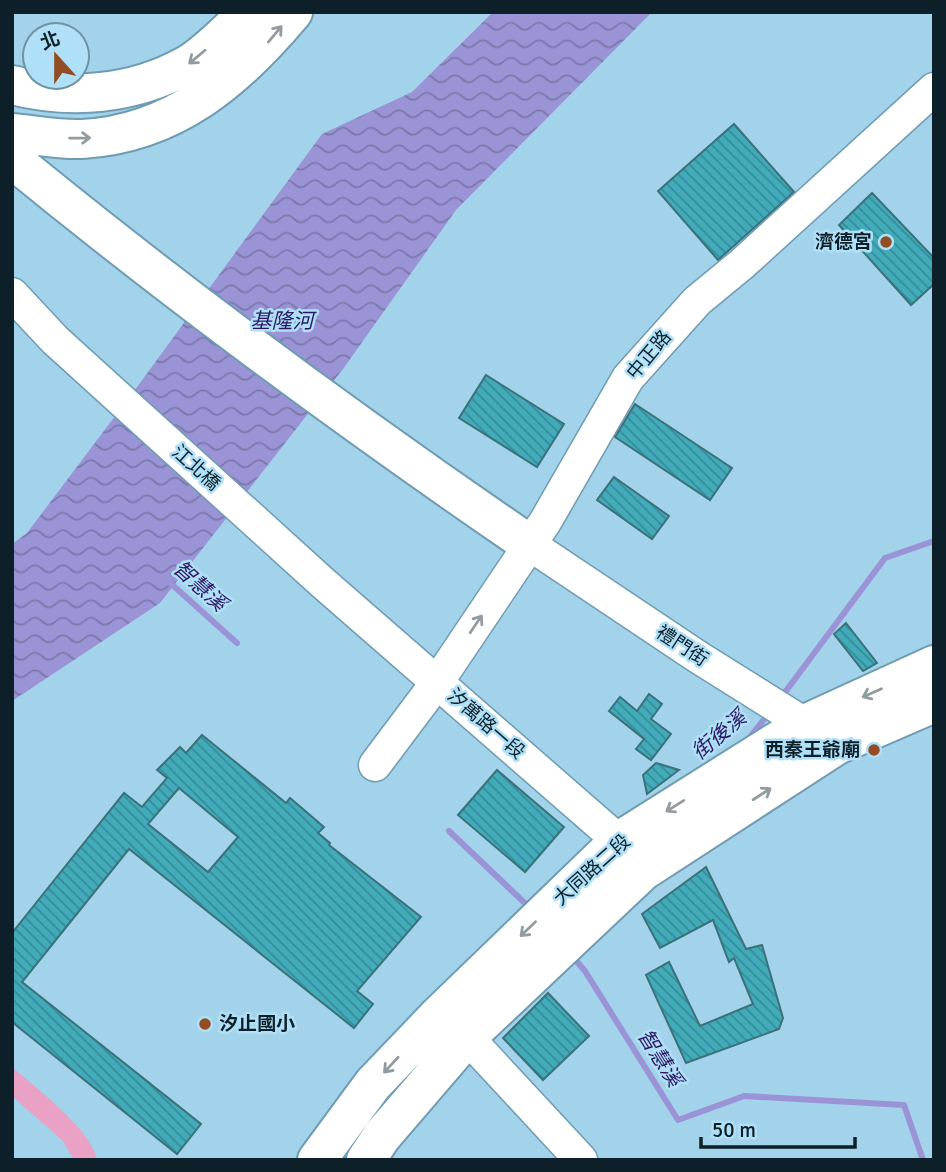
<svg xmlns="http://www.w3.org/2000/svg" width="946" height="1172" font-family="Signika,'Noto Sans TC',sans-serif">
<defs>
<pattern id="water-waves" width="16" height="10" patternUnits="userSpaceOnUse" patternTransform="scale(1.75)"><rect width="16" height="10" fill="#9a93d5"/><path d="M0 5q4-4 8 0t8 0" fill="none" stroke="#7c78ad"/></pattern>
<pattern id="building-back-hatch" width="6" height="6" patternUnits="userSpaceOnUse" patternTransform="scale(1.75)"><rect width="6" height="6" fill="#42abba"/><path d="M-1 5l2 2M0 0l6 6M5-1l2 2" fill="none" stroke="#368b97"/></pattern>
</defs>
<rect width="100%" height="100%" fill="#a2d3ea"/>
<!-- green -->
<path fill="#e9a2c5" d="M12 1067C36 1088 92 1130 97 1160H74L63 1141 12 1096Z"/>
<!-- water -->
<path fill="url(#water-waves)" d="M493 12H652L456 210 343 369 160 603 12 701V544L27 533 140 383 322 134 412 92Z"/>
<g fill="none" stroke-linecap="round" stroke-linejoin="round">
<!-- stream -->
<path stroke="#9a93d5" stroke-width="6" d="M168 581 237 643
M780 699 885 558 934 541
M750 737 769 713
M449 831 530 908
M572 956 585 971 678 1120 744 1096 904 1105 923 1160"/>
</g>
<!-- building -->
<path fill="url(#building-back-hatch)" stroke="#3a717a" stroke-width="2" fill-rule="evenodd" d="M734 124 794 192 718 260 658 191Z
M872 193 934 258V284L911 305 839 225Z
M486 375 564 424 537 467 459 418Z
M635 404 732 468 710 500 615 437Z
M614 477 669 516 652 539 597 500Z
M846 623 877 663 863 671 834 634Z
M649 694 662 704 651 719 671 734 651 760 636 749 644 739 609 711 620 697 637 711Z
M202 735 286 803 290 798 324 827 318 833 330 843 329 845 421 917 357 991 373 1004 354 1028 129 849 22 982 201 1124 177 1154 12 1022V933L124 793 142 807 167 778 157 770 180 747 186 753ZM179 788 238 837 208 872 148 824Z
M656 763 679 770 647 794 643 775Z
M497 770 564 827 525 872 458 815Z
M706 867 746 949 762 945 783 1018 779 1029 686 1063 646 975 669 962 700 1026 753 1004 734 958 729 962 713 920 660 948 642 914Z
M548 993 589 1036 543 1080 503 1038Z"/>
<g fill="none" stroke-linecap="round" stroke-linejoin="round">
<defs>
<path id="minor" d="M12 294 55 340 323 583 619 841 633 858
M529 544 698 657 824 736
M375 765 438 681 545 522 628 378 697 301 742 264 934 89
M448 1023 467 1037 581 1160"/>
<path id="major" d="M317 1160 373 1084 438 1016 619 841 805 724 934 665
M366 1160 382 1136 467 1037 643 871 837 745 934 703"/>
<path id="highway" d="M12 85C71 100 133 95 187 65 206 55 232 27 249 12
M12 133C35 135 60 140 82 139 174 134 237 79 293 12
M12 159C178 295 352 423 529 544"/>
</defs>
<!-- minor casing -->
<use href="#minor" stroke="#6e9cb2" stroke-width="35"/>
<!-- major casing -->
<use href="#major" stroke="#6e9cb2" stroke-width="42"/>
<!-- highway casing -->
<use href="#highway" stroke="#6e9cb2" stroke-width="42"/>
<!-- minor -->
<use href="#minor" stroke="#fff" stroke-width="32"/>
<!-- major -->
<use href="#major" stroke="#fff" stroke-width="38"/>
<!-- highway -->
<use href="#highway" stroke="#fff" stroke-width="38"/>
</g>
<!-- one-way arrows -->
<defs><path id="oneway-shaft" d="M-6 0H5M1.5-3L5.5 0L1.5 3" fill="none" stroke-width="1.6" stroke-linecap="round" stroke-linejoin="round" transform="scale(1.75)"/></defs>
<g stroke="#929b9f">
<use href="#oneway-shaft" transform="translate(275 34) rotate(-50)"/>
<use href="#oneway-shaft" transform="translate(197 57) rotate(140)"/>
<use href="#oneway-shaft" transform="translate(80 138) rotate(-1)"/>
<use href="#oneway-shaft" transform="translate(476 624) rotate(-56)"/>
<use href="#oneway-shaft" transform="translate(872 693) rotate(156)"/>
<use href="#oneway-shaft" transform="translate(762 794) rotate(-33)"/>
<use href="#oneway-shaft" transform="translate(675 806) rotate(148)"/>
<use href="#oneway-shaft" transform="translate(528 929) rotate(136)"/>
<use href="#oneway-shaft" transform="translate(391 1065) rotate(133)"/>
</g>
<!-- markers -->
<g fill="#934d24" stroke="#afe0f7" stroke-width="2.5">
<circle cx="886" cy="242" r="7"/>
<circle cx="874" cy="750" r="7"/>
<circle cx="205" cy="1024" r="7"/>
</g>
<g text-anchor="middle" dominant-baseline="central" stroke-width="5" stroke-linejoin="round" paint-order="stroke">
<!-- poi labels -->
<g font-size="19" font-weight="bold" fill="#0d2029" stroke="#afe0f7" text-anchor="end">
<text x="872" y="242">濟德宮</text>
<text x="860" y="750">西秦王爺廟</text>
<text x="219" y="1024" text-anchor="start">汐止國小</text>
</g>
<!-- street labels -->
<g font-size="19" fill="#0d2029" stroke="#afe0f7">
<text transform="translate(649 355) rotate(-50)">中正路</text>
<text transform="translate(196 468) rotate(42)">江北橋</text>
<text transform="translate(682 646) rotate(33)">禮門街</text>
<text transform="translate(486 724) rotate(41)">汐萬路一段</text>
<text transform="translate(592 870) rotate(-42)">大同路二段</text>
</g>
<!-- water labels -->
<g font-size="21" font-style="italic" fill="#2d1765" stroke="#afe0f7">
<text x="282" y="321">基隆河</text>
<text transform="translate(200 586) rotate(42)">智慧溪</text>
<text transform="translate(719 735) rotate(-40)">街後溪</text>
<text transform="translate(660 1058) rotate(58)">智慧溪</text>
</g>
</g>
<!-- border -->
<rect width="946" height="1172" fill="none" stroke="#0d2029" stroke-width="28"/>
<!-- north arrow -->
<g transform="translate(56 56) rotate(339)"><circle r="33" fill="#afe0f7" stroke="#6e93a5" stroke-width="2"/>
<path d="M0-5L12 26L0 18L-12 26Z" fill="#934d24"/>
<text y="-10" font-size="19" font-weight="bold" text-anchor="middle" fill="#0d2029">北</text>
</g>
<!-- scale -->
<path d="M701 1137v10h154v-10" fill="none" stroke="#0d2029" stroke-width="3.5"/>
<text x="712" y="1137" font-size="21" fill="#0d2029" stroke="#afe0f7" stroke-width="5" paint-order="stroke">50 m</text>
</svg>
